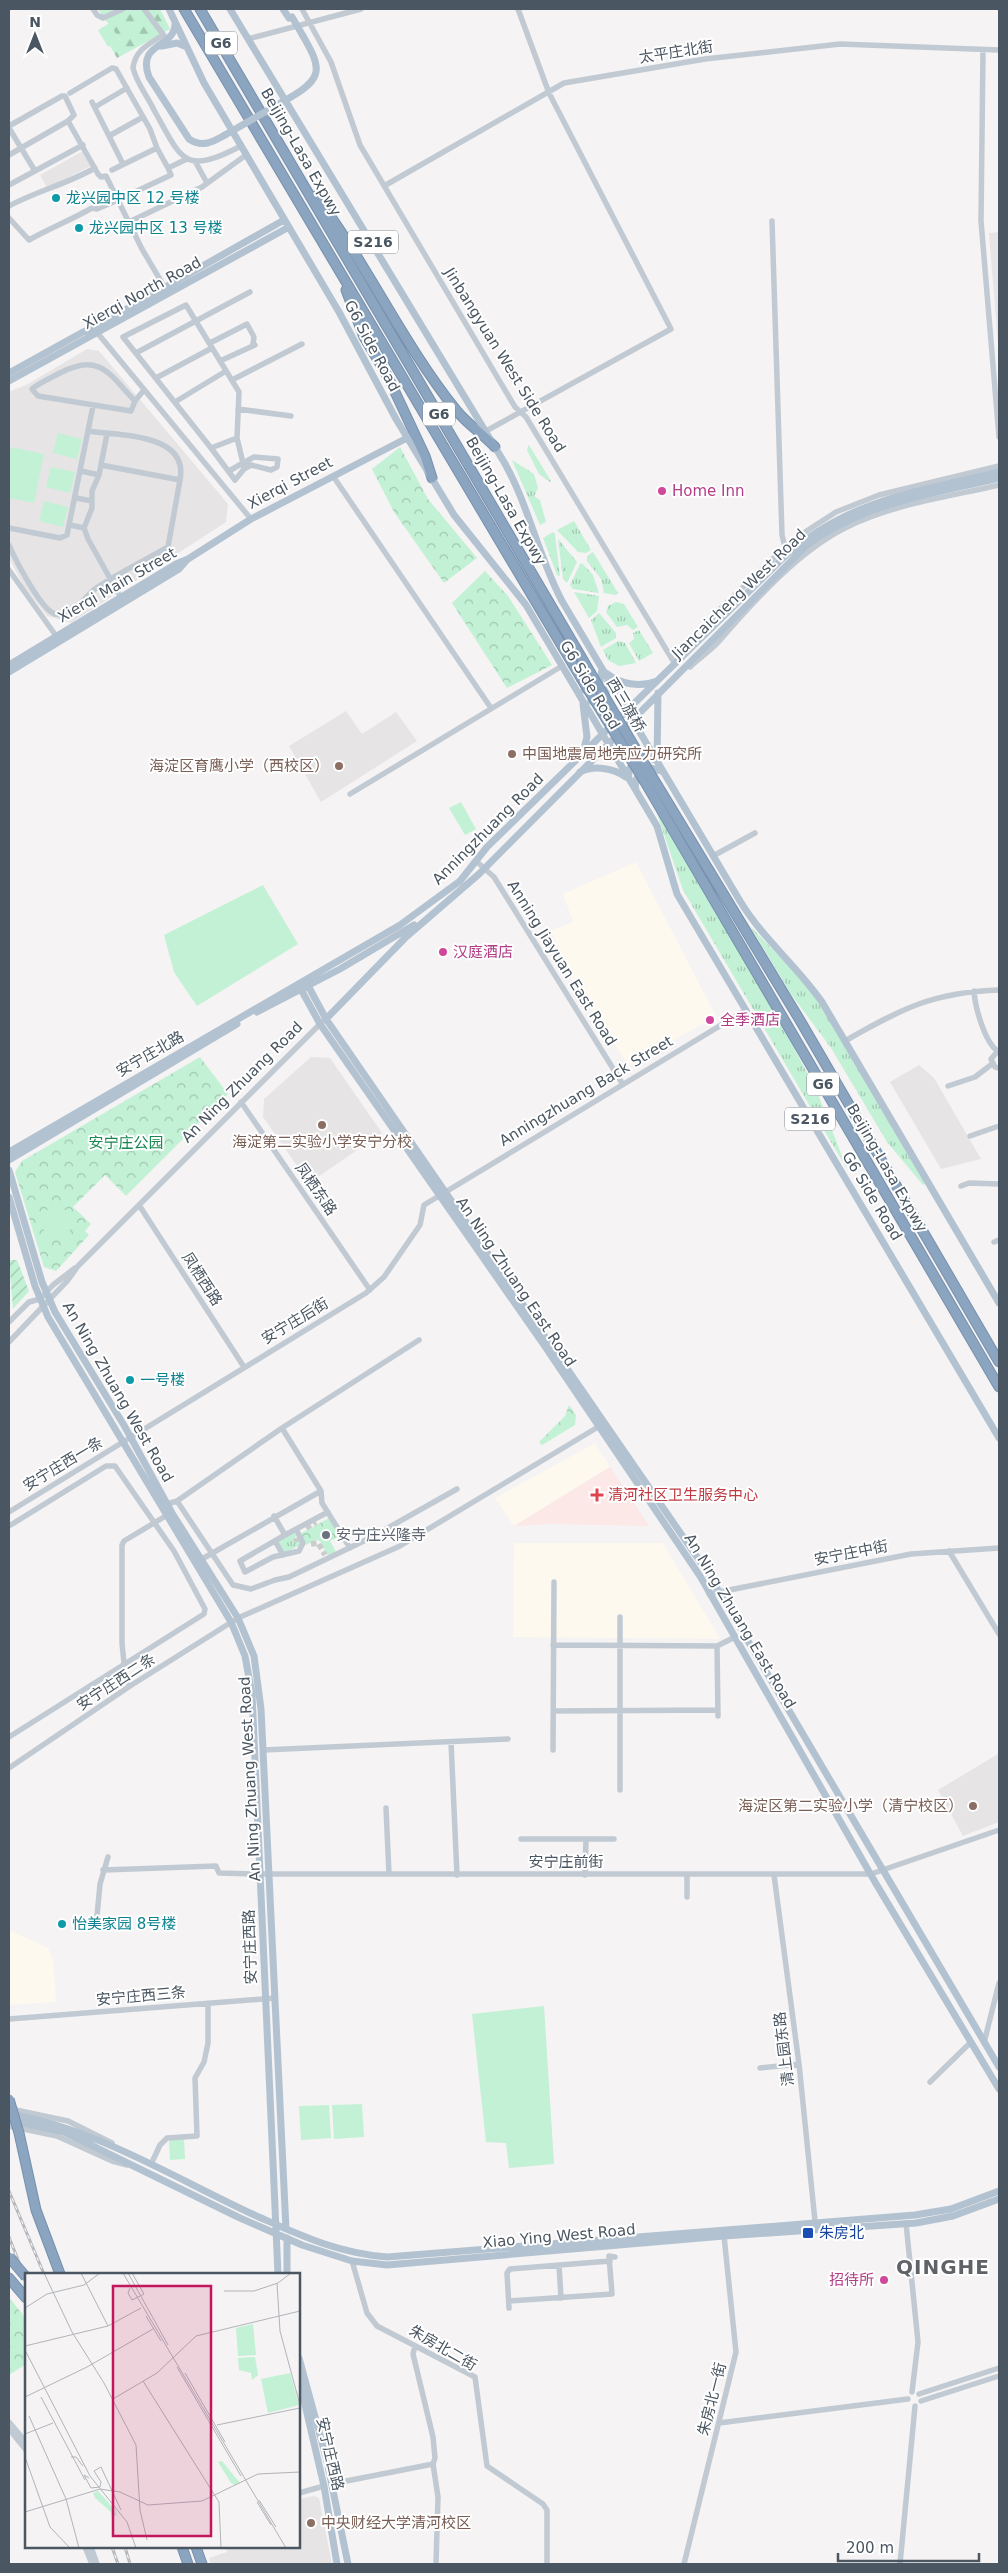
<svg xmlns="http://www.w3.org/2000/svg" width="1008" height="2573" font-family="'DejaVu Sans','Noto Sans SC',sans-serif">
<defs>
<pattern id="grass-tufts" width="24" height="20" patternUnits="userSpaceOnUse" patternTransform="scale(1.25)"><rect width="24" height="20" fill="#c3f1d5"/><path d="M3 7l-1-3M5 7V3M7 7l1-3M15 17l-1-3M17 17v-4M19 17l1-3" fill="none" stroke="#a0c6b0"/></pattern>
<pattern id="forest-firs" width="22" height="20" patternUnits="userSpaceOnUse" patternTransform="scale(1.25)"><rect width="22" height="20" fill="#c3f1d5"/><path d="M5 1l3.5 6h-7zM16 11l3.5 6h-7z" fill="#a0c6b0"/></pattern>
<pattern id="park-crowns" width="20" height="18" patternUnits="userSpaceOnUse" patternTransform="scale(1.25)"><rect width="20" height="18" fill="#c3f1d5"/><path d="M2 6a3 3 0 1 1 6 0M12 15a3 3 0 1 1 6 0" fill="none" stroke="#a0c6b0"/></pattern>
<pattern id="garden-furrows" width="10" height="10" patternUnits="userSpaceOnUse" patternTransform="scale(1.25)"><rect width="10" height="10" fill="#c3f1d5"/><path d="M-1 1l2-2M0 10L10 0M9 11l2-2" fill="none" stroke="#a0c6b0"/></pattern>
</defs>
<rect width="100%" height="100%" fill="#f5f3f3"/>
<!-- commercial -->
<path fill="#fdf9ef" d="M636 862 716 1016 629 1066 574 984 551 931 573 922 563 894Z
M595 1443 610 1467 514 1526 495 1498Z
M514 1543H663L720 1639 513 1637Z
M9 1930 48 1948 53 1960 56 2002 9 2005Z"/>
<!-- education -->
<path fill="#e6e4e5" d="M83 151 91 166 47 188 40 175Z
M999 232V357L989 233Z
M87 349 99 351 228 504 226 522 71 623 47 616 23 585 9 558V392L28 384Z
M346 711 362 734 396 712 417 741 321 802 289 746Z
M311 1057 330 1058 382 1133 309 1183 263 1117 264 1099Z
M919 1065 934 1078 981 1159 941 1169 890 1082Z
M998 1754 999 1822 963 1836 938 1790Z
M314 2496 319 2498 332 2564H211L209 2558 227 2552 226 2547H299V2499Z"/>
<!-- medical -->
<path fill="#fce8e6" d="M610 1467 649 1526 552 1524 514 1526Z"/>
<!-- grass -->
<path fill="url(#grass-tufts)" d="M529 445 551 481 550 482 539 474 527 450Z
M512 460 534 474 538 488 534 496 540 500 546 522 540 525Z
M574 521 591 550 586 553 578 552 557 530Z
M553 532 555 534 560 576 557 575 543 538Z
M558 539 577 562 567 583 563 579Z
M593 552 618 593 616 595 604 593 601 579 587 561V556Z
M582 563 593 575 599 593 573 589 570 585 580 564Z
M574 592 599 596 597 611 589 618Z
M616 602 624 604 638 627 633 630 627 625 617 627 606 612 608 606Z
M599 613 616 633V638L601 647 591 620Z
M639 630 653 653 639 661 629 643 634 639 633 633Z
M618 641 625 643 636 663 619 666 608 660 603 650Z
M656 811 780 1021 818 1094 847 1169 683 890Z
M750 926 802 980 818 1001 926 1183 923 1185 887 1142 831 1048 791 994Z
M294 1533 297 1536 294 1538H298L302 1544 283 1554 277 1542Z"/>
<!-- forest -->
<path fill="url(#forest-firs)" d="M98 9H160L170 29 117 58 110 46 120 40Z"/>
<!-- park -->
<path fill="url(#park-crowns)" d="M400 447 428 499 477 558 444 583 394 512 372 469Z
M485 571 508 596 552 665 507 688 452 603Z
M200 1057 228 1094 126 1196 105 1175 73 1207 91 1224 85 1231 89 1235 56 1271 44 1267 15 1172 22 1161Z
M569 1405 576 1415 575 1425 542 1445 539 1442 565 1416Z
M331 1517 338 1537 330 1541 336 1552 328 1556 320 1541 316 1540 306 1545 300 1534Z
M9 2297 26 2319V2364L9 2375Z"/>
<!-- garden -->
<path fill="url(#garden-furrows)" d="M9 1260H17L29 1291 13 1309Z"/>
<!-- pitch -->
<path fill="#c3f1d5" d="M110 23 120 41 108 47 98 30Z
M58 433 82 439 77 459 53 453Z
M11 447 44 454 34 503 9 498V459Z
M51 467 75 472 70 493 46 487Z
M44 501 68 507 63 527 39 521Z
M461 802 476 829 465 835 449 808Z
M263 885 298 944 197 1006 174 972 164 935Z
M43 1210H69L70 1236H44Z
M544 2006 554 2164 509 2168 506 2143 486 2142 472 2014Z
M362 2104 364 2137 334 2139 332 2105Z
M329 2105 331 2138 301 2140 299 2106Z
M184 2139 185 2159 170 2160 169 2140Z"/>
<g fill="none" stroke-linecap="round" stroke-linejoin="round">
<!-- minor-tunnel -->
<path stroke="#caccce" stroke-width="5.5" stroke-dasharray="5.5 3" stroke-linecap="butt" d="M306 1528 316 1522
M296 1538 297 1542
M311 1544 318 1543 325 1555"/>
<defs>
<path id="highway" d="M184 9 581 678
M200 9 590 672
M316 196C367 264 403 344 456 410 467 424 483 434 495 447
M346 290 364 337 388 377 425 456 432 478
M653 778 798 1017 999 1362
M645 782 999 1387
M9 2278 26 2298
M182 2547 188 2564
M196 2547 202 2564"/>
</defs>
<!-- highway casing -->
<use href="#highway" stroke="#7690ad" stroke-width="11"/>
<!-- minor -->
<path stroke="#c1cad2" stroke-width="5.5" d="M93 9 97 15 103 18 123 9
M144 9 165 37
M302 9 331 62 360 145 515 407 526 417 675 664
M163 35C149 44 135 50 133 68 136 82 148 97 154 110 182 160 183 176 241 146
M248 39 361 9
M983 50 981 221 999 437
M70 93 112 68 116 69 150 129 157 148 168 168 187 159
M92 102 123 164
M95 107 127 88
M9 126 62 96H65L74 115 68 121
M9 128 35 171
M109 136 143 117
M9 155 68 121 98 174 101 177 106 176 142 249 165 288
M195 161 207 183
M112 170 157 148
M9 185 83 145
M384 186 564 83 705 59 840 44 999 50
M124 197 171 175 168 168
M9 206C37 191 67 184 95 168
M9 218 29 240C50 228 71 220 92 208L97 209 118 200
M772 221 782 535 786 551
M129 222 202 187 246 155
M186 305 239 392 237 438 211 448 123 337Z
M95 330 251 519
M210 343 247 324 254 337 253 344
M136 353 250 292
M220 361 255 345
M156 378 212 348
M232 380 302 344
M135 401C109 374 100 352 60 373 51 378 40 382 32 389L38 396 131 411 135 401 144 390
M175 402 226 371
M238 409 291 416
M88 431C120 436 189 433 180 480L101 465
M486 431 671 329 549 93 518 9
M107 434 99 475 92 491V508L84 528 88 539 121 598
M211 448 235 480 244 469
M81 471 99 475
M229 471 243 463 244 469 251 465 271 470 277 467 278 459 254 457 243 463 237 438
M333 476 491 708
M76 498 92 501
M70 525 84 528
M9 528 60 538 67 535 93 406
M9 545C15 559 41 610 55 614 73 619 84 597 95 589 118 573 144 561 168 547L180 480
M9 570 59 640
M712 628 718 611 781 551 802 534 836 512 879 495 999 466
M690 667C700 657 712 650 721 639 755 600 799 551 845 528 892 504 948 497 999 485
M350 794 562 666
M713 856 755 833
M476 861 494 877 622 1083
M974 991C975 1007 985 1044 999 1052
M845 1041C901 1009 933 992 999 990
M997 1052 991 1059 995 1067 999 1068
M948 1086 975 1077 992 1064
M241 1102 370 1290
M970 1136 999 1126
M961 1186 969 1183 999 1184
M139 1205 244 1367
M994 1242 999 1240
M9 1322 29 1302 40 1299 53 1285 75 1268
M9 1342 68 1280 78 1266 322 1022
M282 1428 321 1491 322 1503 350 1548
M177 1501 233 1585 251 1589 275 1580 289 1577 370 1538 457 1489
M167 1504 177 1501 282 1428 419 1340
M9 1512 366 1293 384 1277 420 1225 424 1205 746 1010
M274 1516 285 1535 240 1561 245 1572 273 1557 299 1551 303 1543 296 1529
M9 1526 106 1466H115L174 1551 205 1609 204 1614 9 1737
M285 1535 328 1512
M275 1541 283 1555
M949 1551 999 1634
M202 1559 321 1491
M709 1594 911 1554 999 1548
M620 1617V1790
M553 1645 717 1646 735 1637
M717 1646 718 1716
M124 1663 122 1643V1545L124 1541 169 1514
M120 1668 130 1686
M554 1711 718 1710
M451 1742 457 1875
M263 1750 508 1739
M553 1750 554 1582
M9 1768 130 1686 238 1618 400 1546 598 1427
M386 1808 389 1874
M521 1839H614
M103 1870 216 1866 219 1873 254 1874H871L999 1830
M585 1875 586 1839
M687 1875V1897
M774 1875 799 2064 815 2221
M97 1916 100 1884 108 1857
M9 2019 275 1998
M984 2043 999 1983
M760 2068 799 2064
M930 2082 971 2042
M11 2109 68 2121 112 2143
M9 2126 57 2136 112 2161 127 2165
M153 2160 160 2145 167 2138 197 2136 195 2078 204 2062 208 2043V2003
M906 2223 918 2342 912 2392
M352 2261 367 2313 377 2326 475 2377 487 2466 543 2504 547 2510V2564
M559 2265 561 2298
M509 2301 612 2294 609 2256 615 2257
M509 2308 507 2273 510 2269 610 2261
M415 2346 413 2354 433 2437 435 2458 433 2464 438 2497 436 2564
M919 2394 999 2368
M921 2401 999 2376
M9 2422 26 2442
M719 2423 908 2399
M9 2429 26 2450
M331 2484 433 2464
M299 2493 324 2486
M85 2547 92 2564
M91 2547 97 2564
M684 2564 736 2352 724 2236
M900 2564 915 2406"/>
<!-- major -->
<path stroke="#b3c2d1" stroke-width="7" d="M169 9 204 83 339 312 396 419 454 515 526 605 657 826 677 894 999 1438
M230 9 504 462C529 506 538 556 562 601L740 901C763 939 797 966 822 1002L999 1303
M283 9 289 18
M175 24C175 48 136 42 149 77L189 139C202 148 213 142 225 135
M162 46 177 43 187 47
M291 97C324 78 321 67 303 36
M9 373 83 332 93 328 284 220
M9 381 289 227
M9 665 176 564 188 559 251 519 407 438
M9 672 179 569 186 561
M606 673C620 684 640 688 657 681
M584 690 600 682 602 669
M591 701 607 694 608 680
M583 704 587 737 583 752
M657 759 658 693
M580 772C594 765 613 768 626 777
M629 779C627 766 634 760 646 757L655 760
M636 790C633 778 640 773 650 768L662 771
M305 980 326 1019 708 1573 999 2067
M298 984 320 1024 544 1345 700 1576 875 1882 999 2089
M257 1012 340 969 414 925
M326 1019 406 937 479 874 806 546C862 503 932 494 999 478
M9 1152 400 925 460 881 487 847 782 559C846 500 917 492 999 472
M9 1160 237 1024
M9 1170 42 1282 55 1312 125 1427 172 1513 238 1618 254 1656 261 1709 286 2229
M9 1197 35 1286 48 1317 231 1622 245 1656 252 1694 278 2274
M9 2114C99 2129 179 2181 261 2218 304 2237 339 2253 387 2257L915 2215 951 2209 999 2191
M9 2120 64 2132 240 2218 302 2245 352 2261 387 2265 724 2236 916 2223 953 2216 999 2199
M287 2238V2274
M299 2358 327 2461 348 2564
M299 2379 324 2486 337 2564"/>
<!-- highway -->
<use href="#highway" stroke="#8ba5c1" stroke-width="9"/>
<defs>
<path id="rail" d="M9 2191 44 2274
M9 2237 26 2280
M112 2547 118 2564
M125 2547 130 2564"/>
</defs>
<!-- rail casing -->
<use href="#rail" stroke="#b5b8bd" stroke-width="3"/>
<!-- rail -->
<use href="#rail" stroke="#fff" stroke-width="1" stroke-dasharray="4" stroke-linecap="butt"/>
<defs>
<path id="highway-bridge" d="M590 672 653 778
M581 678 645 782
M9 2099 19 2133 36 2210 60 2274
M9 2257 26 2277"/>
</defs>
<!-- highway-bridge casing -->
<use href="#highway-bridge" stroke="#7690ad" stroke-width="11" stroke-linecap="butt"/>
<!-- major-bridge -->
<path stroke="#b3c2d1" stroke-width="7" d="M292 17 303 36
M225 135 291 97"/>
<!-- highway-bridge -->
<use href="#highway-bridge" stroke="#8ba5c1" stroke-width="9"/>
</g>
<!-- markers -->
<g fill="#0f9aa8" stroke="#fff" stroke-width="2">
<circle cx="56" cy="198" r="5"/>
<circle cx="79" cy="228" r="5"/>
<circle cx="130" cy="1380" r="5"/>
<circle cx="62" cy="1924" r="5"/>
</g>
<g fill="#d1479c" stroke="#fff" stroke-width="2">
<circle cx="662" cy="491" r="5"/>
<circle cx="443" cy="952" r="5"/>
<circle cx="710" cy="1020" r="5"/>
<circle cx="884" cy="2280" r="5"/>
</g>
<g fill="#8d6e63" stroke="#fff" stroke-width="2">
<circle cx="512" cy="754" r="5"/>
<circle cx="339" cy="766" r="5"/>
<circle cx="322" cy="1125" r="5"/>
<circle cx="973" cy="1806" r="5"/>
<circle cx="311" cy="2523" r="5"/>
</g>
<path fill="#e0444e" stroke="#fff" stroke-width="2" d="M594.5 1487.5h5v5h5v5h-5v5h-5v-5h-5v-5h5z"/>
<circle fill="#6b7280" stroke="#fff" stroke-width="2" cx="326" cy="1535" r="5"/>
<rect fill="#1a4fb4" stroke="#fff" stroke-width="2" x="802" y="2227" width="12" height="12" rx="2.5"/>
<g text-anchor="middle" dominant-baseline="central" stroke-width="4" stroke-linejoin="round" paint-order="stroke">
<!-- shield labels -->
<g fill="#fff" stroke="#808990" stroke-width="1">
<rect x="205" y="31.5" width="32" height="23" rx="4"/>
<rect x="348" y="230.5" width="50" height="23" rx="4"/>
<rect x="423" y="402.5" width="32" height="23" rx="4"/>
<rect x="807" y="1072.5" width="32" height="23" rx="4"/>
<rect x="785" y="1107.5" width="50" height="23" rx="4"/>
</g>
<g font-size="14" font-weight="bold" fill="#4a5661">
<text x="221" y="43">G6</text>
<text x="373" y="242">S216</text>
<text x="439" y="414">G6</text>
<text x="823" y="1084">G6</text>
<text x="810" y="1119">S216</text>
</g>
<!-- street labels -->
<g font-size="15" fill="#4a5661" stroke="#fff">
<text transform="translate(676 52) rotate(-9)">太平庄北街</text>
<text transform="translate(301 152) rotate(60)">Beijing-Lasa Expwy</text>
<text transform="translate(142 293) rotate(-29)">Xierqi North Road</text>
<text transform="translate(372 346) rotate(62)">G6 Side Road</text>
<text transform="translate(505 360) rotate(58)">Jinbangyuan West Side Road</text>
<text transform="translate(290 483) rotate(-28)">Xierqi Street</text>
<text transform="translate(506 501) rotate(60)">Beijing-Lasa Expwy</text>
<text transform="translate(117 585) rotate(-30)">Xierqi Main Street</text>
<text transform="translate(739 594) rotate(-44)">Jiancaicheng West Road</text>
<text transform="translate(590 685) rotate(59)">G6 Side Road</text>
<text transform="translate(626 705) rotate(59)">西三旗桥</text>
<text transform="translate(488 829) rotate(-45)">Anningzhuang Road</text>
<text transform="translate(562 963) rotate(58)">Anning Jiayuan East Road</text>
<text transform="translate(150 1054) rotate(-30)">安宁庄北路</text>
<text transform="translate(242 1082) rotate(-45)">An Ning Zhuang Road</text>
<text transform="translate(586 1091) rotate(-31)">Anningzhuang Back Street</text>
<text transform="translate(887 1168) rotate(60)">Beijing-Lasa Expwy</text>
<text transform="translate(316 1189) rotate(55)">凤栖东路</text>
<text transform="translate(872 1196) rotate(59)">G6 Side Road</text>
<text transform="translate(202 1279) rotate(57)">凤栖西路</text>
<text transform="translate(516 1282) rotate(56)">An Ning Zhuang East Road</text>
<text transform="translate(295 1321) rotate(-31)">安宁庄后街</text>
<text transform="translate(118 1392) rotate(60)">An Ning Zhuang West Road</text>
<text transform="translate(63 1464) rotate(-31)">安宁庄西一条</text>
<text transform="translate(851 1553) rotate(-11)">安宁庄中街</text>
<text transform="translate(740 1621) rotate(59)">An Ning Zhuang East Road</text>
<text transform="translate(116 1682) rotate(-33)">安宁庄西二条</text>
<text transform="translate(250 1779) rotate(-93)">An Ning Zhuang West Road</text>
<text x="566" y="1862">安宁庄前街</text>
<text transform="translate(250 1947) rotate(-92)">安宁庄西路</text>
<text transform="translate(141 1996) rotate(-5)">安宁庄西三条</text>
<text transform="translate(784 2049) rotate(-97)">清上园东路</text>
<text transform="translate(559 2236) rotate(-5)">Xiao Ying West Road</text>
<text transform="translate(443 2348) rotate(30)">朱房北二街</text>
<text transform="translate(712 2399) rotate(-76)">朱房北一街</text>
<text transform="translate(330 2454) rotate(77)">安宁庄西路</text>
</g>
<!-- culture labels -->
<g font-size="15" fill="#0d838f" stroke="#fff" text-anchor="start">
<text x="66" y="198">龙兴园中区 12 号楼</text>
<text x="89" y="228">龙兴园中区 13 号楼</text>
<text x="140" y="1380">一号楼</text>
<text x="72" y="1924">怡美家园 8号楼</text>
</g>
<!-- hotel labels -->
<g font-size="15" fill="#b23c85" stroke="#fff" text-anchor="start">
<text x="672" y="491">Home Inn</text>
<text x="453" y="952">汉庭酒店</text>
<text x="720" y="1020">全季酒店</text>
<text x="874" y="2280" text-anchor="end">招待所</text>
</g>
<!-- education labels -->
<g font-size="15" fill="#785e54" stroke="#fff" text-anchor="start">
<text x="522" y="754">中国地震局地壳应力研究所</text>
<text x="329" y="766" text-anchor="end">海淀区育鹰小学（西校区）</text>
<text x="322" y="1142" text-anchor="middle">海淀第二实验小学安宁分校</text>
<text x="963" y="1806" text-anchor="end">海淀区第二实验小学（清宁校区）</text>
<text x="321" y="2523">中央财经大学清河校区</text>
</g>
<!-- park labels -->
<g font-size="15" fill="#17864f" stroke="#fff">
<text x="126" y="1143">安宁庄公园</text>
</g>
<!-- health labels -->
<g font-size="15" fill="#be3a42" stroke="#fff" text-anchor="start">
<text x="608" y="1495">清河社区卫生服务中心</text>
</g>
<!-- worship labels -->
<g font-size="15" fill="#5b616d" stroke="#fff" text-anchor="start">
<text x="336" y="1535">安宁庄兴隆寺</text>
</g>
<!-- transit labels -->
<g font-size="15" fill="#164399" stroke="#fff" text-anchor="start">
<text x="819" y="2233">朱房北</text>
</g>
<!-- district labels -->
<g font-size="20" font-weight="bold" letter-spacing="1" fill="#5f6368" stroke="#fff">
<text x="943" y="2267">QINGHE</text>
</g>
</g>
<!-- overview -->
<g transform="translate(25 2273)">
<rect width="275" height="275" fill="#f5f3f3"/>
<path d="M228 51 231 82 213 83 211 55ZM230 84 233 102 227 107 226 100 214 97 213 85ZM265 100 274 132 243 140 236 106ZM197 188 215 210 210 212 206 210 193 189ZM73 218 91 238 92 242 87 245 86 239 70 225 68 220Z" fill="#c3f1d5"/>
<path fill="none" stroke="#b1b4b9" stroke-width="1" d="M19 0 47 59 79 110 111 172 115 237 122 267M56 0 83 53M98 0 261 275M103 0 143 72M252 10 255 58 275 132M105 15 103 20 107 27 119 21 107 0M199 18H229L253 10 266 0M0 35 22 21 59 12 75 0M121 43 136 68M0 73 83 53 116 35M0 77 65 203 102 249 111 275M152 94 216 203M160 100 200 169M118 108 194 229 196 275M0 124 62 94 128 56M16 124 60 207M88 126 132 100 171 63 275 38M4 143 41 226 54 275M192 152 275 135M0 161 28 150M0 184 25 254 45 275M46 184H51L58 193M64 205 59 202 66 215 75 214 76 209 69 198 76 194 96 237M234 227 251 254M232 229 246 252M0 239 75 216 95 219 123 232 177 228 233 201 275 199"/>
<path fill="#c2185b" fill-opacity="0.15" stroke="#c2185b" stroke-width="2.5" d="M88 13H186V263H88Z"/>
<rect width="275" height="275" fill="none" stroke="#4a5661" stroke-width="2.5"/>
</g>
<!-- border -->
<rect width="1008" height="2573" fill="none" stroke="#4a5661" stroke-width="20"/>
<!-- north arrow -->
<g transform="translate(35 35)" stroke="#ffffff" stroke-width="4" paint-order="stroke">
<path d="M0-4L9 19L0 12L-9 19Z" fill="#4a5661"/>
<text y="-8" font-size="14" font-weight="bold" text-anchor="middle" fill="#4a5661">N</text>
</g>
<!-- scale -->
<path d="M838 2553v8h141v-8" fill="none" stroke="#4a5661" stroke-width="2.5"/>
<text x="846" y="2553" font-size="15" fill="#4a5661" stroke="#ffffff" stroke-width="4" paint-order="stroke">200 m</text>
</svg>
